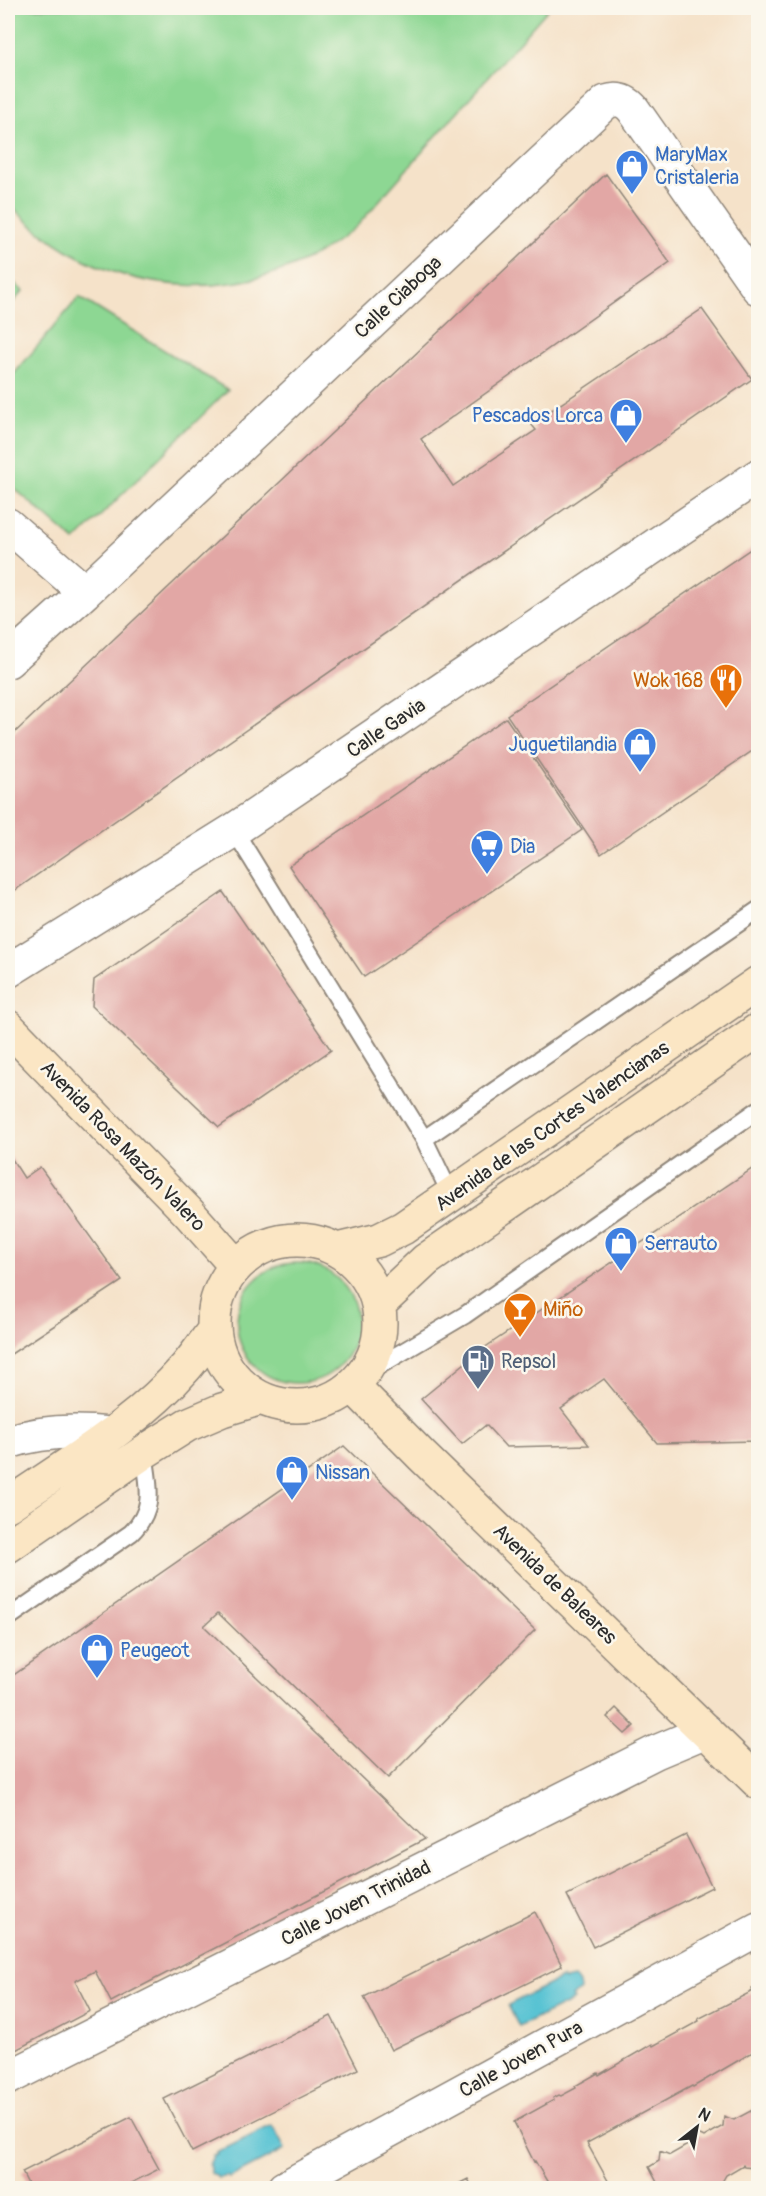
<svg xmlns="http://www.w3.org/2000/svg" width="766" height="2196" font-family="Pangolin,sans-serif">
<rect width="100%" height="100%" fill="#fbf7ec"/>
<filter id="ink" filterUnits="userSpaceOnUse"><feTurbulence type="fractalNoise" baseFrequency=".0167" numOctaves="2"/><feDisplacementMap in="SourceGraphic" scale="12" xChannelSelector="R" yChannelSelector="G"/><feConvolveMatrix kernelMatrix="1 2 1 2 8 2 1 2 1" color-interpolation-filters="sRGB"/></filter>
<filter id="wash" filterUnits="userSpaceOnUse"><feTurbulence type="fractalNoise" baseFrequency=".008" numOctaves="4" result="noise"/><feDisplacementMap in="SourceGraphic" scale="24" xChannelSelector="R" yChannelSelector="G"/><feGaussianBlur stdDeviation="1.35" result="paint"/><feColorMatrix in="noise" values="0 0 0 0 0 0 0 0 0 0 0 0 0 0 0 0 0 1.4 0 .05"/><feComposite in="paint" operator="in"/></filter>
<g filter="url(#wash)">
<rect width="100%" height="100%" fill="#f5e2c9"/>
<!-- green -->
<path fill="#8dd793" stroke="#5c815f" stroke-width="1.5" d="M8 8H549L357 226C341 238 326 250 308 259 232 297 140 294 67 250 46 237 23 221 8 201Z
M8 277 23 291 8 308Z
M79 297 228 390 75 541 8 483V381Z
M237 1323a60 60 0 1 1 120 0a60 60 0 1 1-120 0Z"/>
<!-- water -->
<path fill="#58c3d3" stroke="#42777f" stroke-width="1.5" d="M562 1978 564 1980 574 1978 579 1983 580 1990 572 1997 574 2000 519 2027 508 2005Z
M272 2125 285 2149 229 2178 227 2176 219 2178 211 2173 209 2165 213 2156 217 2155 216 2153Z"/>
<g id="blocks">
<!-- building -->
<path fill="#e2a7a5" d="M606 174 670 263 421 439 453 486 536 430 531 424 702 309 752 379 8 895V739Z
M758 544V747L601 854 507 715Z
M506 718 582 830 364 977 289 866Z
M223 892 331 1050 219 1127 92 1006 94 980Z
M8 1153 24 1178 40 1167 122 1281 8 1356Z
M758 1165V1441L657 1443 604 1379 561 1409 589 1445 506 1447 486 1425 462 1444 421 1399 481 1350Z
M344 1446 535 1630 388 1778 218 1613 204 1626 425 1839 111 2002 95 1971 75 1981 90 2011 8 2054V1679Z
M616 1708 634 1726 625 1734 607 1717Z
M686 1835 712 1887 593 1947 567 1895Z
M535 1912 562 1966 391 2050 364 1997Z
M758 1986V2049L693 2087 692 2086 587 2143 612 2188H551L535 2161 534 2162 514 2122 554 2100 553 2098 559 2095 561 2096 576 2088 575 2086 598 2073 599 2075 652 2044 653 2046 699 2021 698 2019 753 1991 752 1989Z
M331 2016 358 2069 192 2152 164 2099Z
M758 2107V2175L754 2168 744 2167 743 2165 726 2175 721 2184 724 2188H660L649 2167 659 2161 660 2151 670 2155 693 2142 694 2132 704 2137 723 2126 724 2116 734 2120Z
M131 2117 159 2169 121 2188H30L22 2172Z
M468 2179 473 2188H450Z"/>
</g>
</g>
<g filter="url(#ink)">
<use href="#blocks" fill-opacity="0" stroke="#90867a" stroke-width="1.5"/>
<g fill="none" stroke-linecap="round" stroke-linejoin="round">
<defs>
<path id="lane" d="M234 830 424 1139
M451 1195 424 1139 758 910
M360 1377 465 1315 758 1110
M8 1618 131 1533C157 1508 148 1484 144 1452"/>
<path id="street" d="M8 525 85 592
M8 661 85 592 606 102C618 98 625 100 633 109L758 288
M8 971 234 830 758 476
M8 1442C41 1431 75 1430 110 1434
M8 2078 656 1752 706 1731
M284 2188 758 1929"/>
<path id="secondary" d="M8 1027 188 1212 236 1266
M214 1323a83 83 0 1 1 166 0a83 83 0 1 1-166 0Z
M337 1250 379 1240 403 1228 758 983
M378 1305 426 1260 758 1030
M352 1385 422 1456 758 1782
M8 1505C69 1463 137 1424 186 1367 196 1355 205 1342 214 1330
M8 1546 144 1452 187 1425 222 1410 261 1398"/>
</defs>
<!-- lane casing -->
<use href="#lane" stroke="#90867a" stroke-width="20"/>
<!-- street casing -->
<use href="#street" stroke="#90867a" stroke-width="36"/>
<!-- secondary casing -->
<use href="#secondary" stroke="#90867a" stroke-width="36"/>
<!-- lane -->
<use href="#lane" stroke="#fff" stroke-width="16"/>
<!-- street -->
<use href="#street" stroke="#fff" stroke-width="33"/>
<!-- secondary -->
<use href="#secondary" stroke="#fbe6c4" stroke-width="33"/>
</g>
</g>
<!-- icons -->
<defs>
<symbol id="shop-pin" viewBox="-11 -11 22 30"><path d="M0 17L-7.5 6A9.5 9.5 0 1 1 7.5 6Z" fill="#3f7fe0" stroke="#fbf7ec"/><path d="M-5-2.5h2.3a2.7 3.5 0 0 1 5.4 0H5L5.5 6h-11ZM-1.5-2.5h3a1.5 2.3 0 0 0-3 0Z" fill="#fff"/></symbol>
<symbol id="restaurant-pin" viewBox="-11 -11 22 30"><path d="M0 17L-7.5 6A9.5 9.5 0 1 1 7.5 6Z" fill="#e8710a" stroke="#fbf7ec"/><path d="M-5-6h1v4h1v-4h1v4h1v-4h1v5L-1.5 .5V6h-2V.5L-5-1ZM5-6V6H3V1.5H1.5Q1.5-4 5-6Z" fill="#fff"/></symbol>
<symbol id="supermarket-pin" viewBox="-11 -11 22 30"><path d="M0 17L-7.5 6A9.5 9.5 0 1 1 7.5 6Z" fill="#3f7fe0" stroke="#fbf7ec"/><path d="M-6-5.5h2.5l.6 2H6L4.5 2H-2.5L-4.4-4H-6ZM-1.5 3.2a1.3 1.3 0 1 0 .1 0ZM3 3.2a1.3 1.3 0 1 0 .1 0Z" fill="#fff"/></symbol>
<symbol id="bar-pin" viewBox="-11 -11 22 30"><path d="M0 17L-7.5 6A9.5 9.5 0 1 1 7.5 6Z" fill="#e8710a" stroke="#fbf7ec"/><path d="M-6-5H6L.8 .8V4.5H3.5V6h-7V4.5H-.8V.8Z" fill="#fff"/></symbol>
<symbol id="fuel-pin" viewBox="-11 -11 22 30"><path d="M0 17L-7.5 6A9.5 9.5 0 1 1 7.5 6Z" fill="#5c6f8a" stroke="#fbf7ec"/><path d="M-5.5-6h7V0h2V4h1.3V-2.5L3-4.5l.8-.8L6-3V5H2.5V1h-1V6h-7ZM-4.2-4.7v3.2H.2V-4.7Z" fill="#fff"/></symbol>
</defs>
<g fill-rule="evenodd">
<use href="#shop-pin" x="613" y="147" width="38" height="52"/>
<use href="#shop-pin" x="607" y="396" width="38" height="52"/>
<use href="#restaurant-pin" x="707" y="661" width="38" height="52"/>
<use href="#shop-pin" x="621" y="725" width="38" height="52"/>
<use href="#supermarket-pin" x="468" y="827" width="38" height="52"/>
<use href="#shop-pin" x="602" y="1224" width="38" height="52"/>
<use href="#bar-pin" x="501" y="1290" width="38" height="52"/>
<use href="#fuel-pin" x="459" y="1342" width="38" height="52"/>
<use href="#shop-pin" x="273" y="1453" width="38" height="52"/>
<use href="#shop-pin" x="78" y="1631" width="38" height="52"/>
</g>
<g text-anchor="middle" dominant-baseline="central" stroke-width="5" stroke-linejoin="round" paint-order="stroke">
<!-- shop labels -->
<g font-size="20" fill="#366cbe" stroke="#fbf7ec" text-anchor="start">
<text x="655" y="154">MaryMax<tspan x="655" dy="23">Cristaleria</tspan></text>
<text x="603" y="415" text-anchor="end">Pescados Lorca</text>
<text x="617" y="744" text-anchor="end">Juguetilandia</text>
<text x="510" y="846">Dia</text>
<text x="644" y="1243">Serrauto</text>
<text x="315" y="1472">Nissan</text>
<text x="120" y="1650">Peugeot</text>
</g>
<!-- street labels -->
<g font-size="20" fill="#2b2b2b" stroke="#fbf7ec">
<text transform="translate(398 297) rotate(-43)">Calle Ciaboga</text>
<text transform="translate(386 728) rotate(-34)">Calle Gavia</text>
<text transform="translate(552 1126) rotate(-35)">Avenida de las Cortes Valencianas</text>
<text transform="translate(123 1146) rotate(46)">Avenida Rosa Mazón Valero</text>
<text transform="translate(555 1584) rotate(44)">Avenida de Baleares</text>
<text transform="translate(356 1903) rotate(-27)">Calle Joven Trinidad</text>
<text transform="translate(521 2059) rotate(-29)">Calle Joven Pura</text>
</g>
<!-- food labels -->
<g font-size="20" fill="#c56008" stroke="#fbf7ec" text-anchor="end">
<text x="703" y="680">Wok 168</text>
<text x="543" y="1309" text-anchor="start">Miño</text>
</g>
<!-- service labels -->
<g font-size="20" fill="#4e5e75" stroke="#fbf7ec" text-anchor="start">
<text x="501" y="1361">Repsol</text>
</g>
</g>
<!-- margin -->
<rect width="766" height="2196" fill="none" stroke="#fbf7ec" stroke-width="30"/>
<!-- north arrow -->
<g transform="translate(697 2127) rotate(31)" stroke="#fbf7ec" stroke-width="4.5" paint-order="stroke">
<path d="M0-4.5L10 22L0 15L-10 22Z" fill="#2b2b2b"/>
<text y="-9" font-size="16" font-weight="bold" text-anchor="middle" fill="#2b2b2b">N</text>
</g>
</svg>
